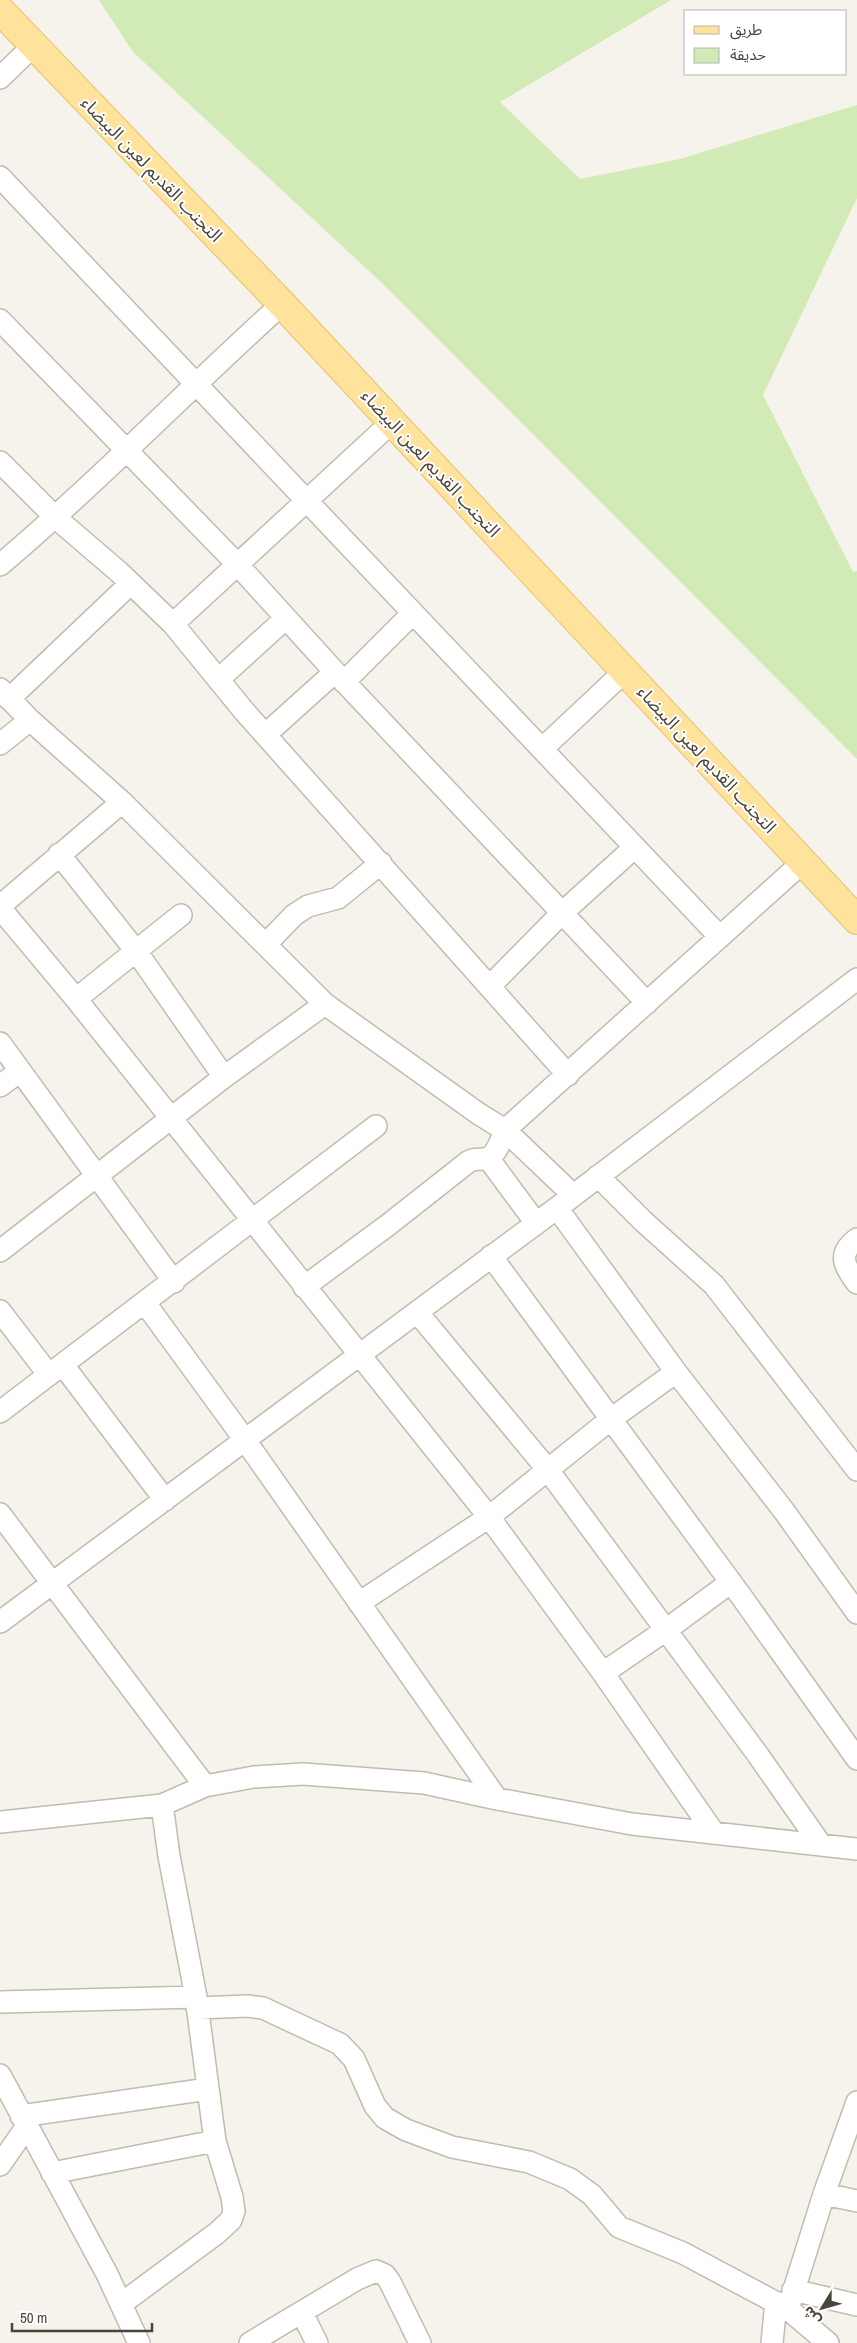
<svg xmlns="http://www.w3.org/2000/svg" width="857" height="2343" font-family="'Archivo Narrow','Noto Sans Arabic',sans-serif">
<rect width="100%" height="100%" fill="#f6f3ec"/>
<!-- green -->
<path fill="#d2eab5" d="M99 0H671L500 102 580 179 680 159 857 105V198L763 395 853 572 857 571V759L384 285 133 52Z"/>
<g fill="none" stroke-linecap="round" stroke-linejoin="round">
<defs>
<path id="street" d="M0 78 33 46
M0 177 720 937
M0 320 237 564 335 672 647 1003
M0 462 56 518 119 572 173 624 244 711 568 1075
M0 565C98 482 187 390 282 304
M173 624 392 422
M219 679 286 618
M344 682 412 614
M0 689 30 720 122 802 325 1004 479 1114 505 1130 572 1194
M9 699 130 584
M266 734 335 672
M0 744 30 720
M542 749 625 671
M59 854 136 951 224 1077
M0 906 122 802
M0 908 76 999 489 1517 603 1673 714 1833
M266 944 294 915 308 906 338 898 381 863
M490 986 562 913 635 847
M76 999 181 915
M0 1043 174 1282
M0 1086 20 1071
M488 1158 536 1223
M598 1176 643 1221 714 1285 857 1470
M557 1208 676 1372 784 1511 857 1613
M857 1239C837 1254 844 1266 857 1283
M0 1251 224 1077 325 1004
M491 1256 741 1596 857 1759
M304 1287 388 1225 468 1162C474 1158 477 1160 484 1159 496 1158 501 1140 505 1130L803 862
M145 1303 245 1440 497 1799
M0 1311 49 1375
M417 1312 548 1470 758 1755 821 1845
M63 1365 165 1500
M0 1412 376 1126
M0 1514 205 1786 254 1777 303 1774 424 1783 497 1799 632 1824 857 1849
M359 1603 489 1517 611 1419 676 1372
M0 1622 557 1208 857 979
M603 1673 666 1630 731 1582
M0 1822 162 1805 205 1786
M0 2002 196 1997
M197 2008 248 2006 263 2008 340 2044 354 2059 375 2106 385 2118 406 2130 452 2147 529 2162 570 2179 592 2195 619 2227 683 2253 788 2309 828 2343
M0 2075 107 2274 139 2343
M21 2116 208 2089
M0 2165 27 2126
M52 2173 215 2141
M824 2194 857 2201
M793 2290 857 2305
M121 2304 217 2233 231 2220 234 2211 232 2197 215 2141 196 1997 169 1856 162 1805
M788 2309 824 2194 857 2102
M302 2313 317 2343
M250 2343 357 2279 376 2271 385 2275 390 2282 420 2343
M772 2343 776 2302"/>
<path id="primary" d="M0 10 282 304 857 920"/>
</defs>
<!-- street casing -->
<use href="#street" stroke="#c2bbae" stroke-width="24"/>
<!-- primary casing -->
<use href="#primary" stroke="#e6c16a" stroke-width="30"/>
<!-- street -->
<use href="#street" stroke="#fff" stroke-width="21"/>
<!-- primary -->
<use href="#primary" stroke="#ffe39c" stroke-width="28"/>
</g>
<g text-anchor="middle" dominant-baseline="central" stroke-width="4" stroke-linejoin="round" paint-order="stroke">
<!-- street labels -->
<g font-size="18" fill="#4b4439" stroke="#fff">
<text transform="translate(152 169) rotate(46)">التجنب القديم لعين البيضاء</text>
<text transform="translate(431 463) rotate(47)">التجنب القديم لعين البيضاء</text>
<text transform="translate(707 759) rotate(47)">التجنب القديم لعين البيضاء</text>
</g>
</g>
<!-- legend -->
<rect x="684" y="10" width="162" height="65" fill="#ffffff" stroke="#b7b4b0"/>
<rect x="694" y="26" width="25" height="8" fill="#ffe39c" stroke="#b7b4b0"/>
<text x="730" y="35" font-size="15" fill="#4b4439">طريق</text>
<rect x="694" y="48" width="25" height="15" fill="#d2eab5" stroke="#b7b4b0"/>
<text x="730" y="60" font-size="15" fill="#4b4439">حديقة</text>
<!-- north arrow -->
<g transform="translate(822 2308) rotate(233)" stroke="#ffffff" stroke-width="4" paint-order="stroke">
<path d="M0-4L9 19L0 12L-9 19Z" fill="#4b4439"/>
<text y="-8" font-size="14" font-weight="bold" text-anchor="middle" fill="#4b4439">ش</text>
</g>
<!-- scale -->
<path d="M12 2323v8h140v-8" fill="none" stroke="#4b4439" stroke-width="2.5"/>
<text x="20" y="2323" font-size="15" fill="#4b4439" stroke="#ffffff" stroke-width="4" paint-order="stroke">50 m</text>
</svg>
